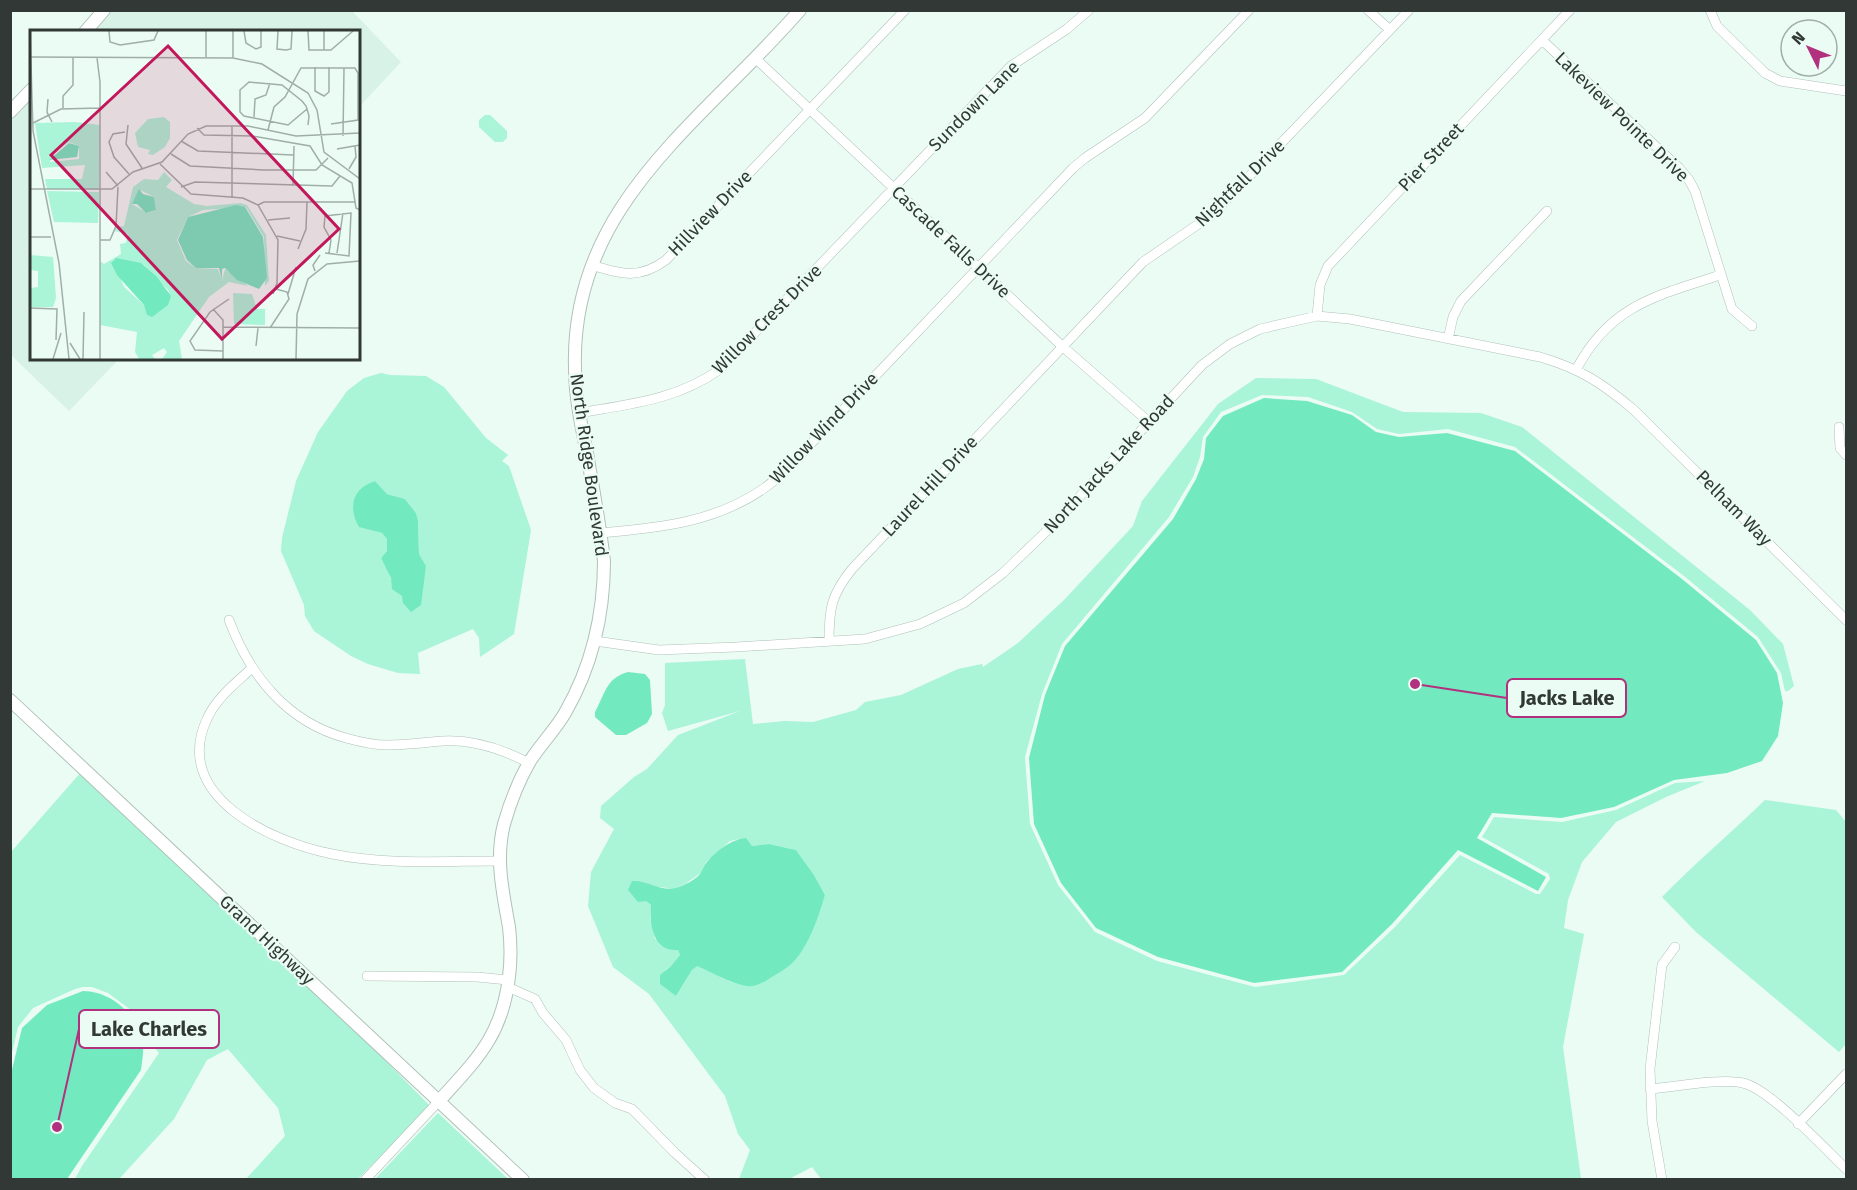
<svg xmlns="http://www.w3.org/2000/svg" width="1857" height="1190" font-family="'Fira Sans',sans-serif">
<rect width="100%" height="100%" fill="#eafcf4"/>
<!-- built -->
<path fill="#d8f2e7" d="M111 11H352L401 62 359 107 358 32H91Z
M31 96 32 358 119 359 69 411 11 355 10 118Z"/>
<!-- green -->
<path fill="#aaf4d7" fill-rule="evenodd" d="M485 115H490L507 131V138L503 142H495L479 127V120Z
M381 373 390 375 426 376 444 387 486 438 508 455 502 461 509 466 531 530 514 634 480 657 479 638 473 629 418 653 420 674 398 673 368 664 351 656 314 631 305 616 304 605 281 551 282 538 296 481 318 432 347 391 364 378ZM375 481 387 494 405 499 416 513 418 520 419 554 426 566 424 577 403 596C393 590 394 585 390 576 388 570 384 564 381 558L387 551V539L382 533 360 527C349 509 354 488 375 481Z
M1256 378 1316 379 1403 412 1481 413 1522 427 1750 610 1783 644 1794 686 1788 691H1785L1781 673 1758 637 1684 576 1515 447 1448 429 1399 434 1377 429 1352 412 1308 397 1262 395 1221 412 1203 437 1200 457 1193 477 1169 517 1062 644 1042 694 1025 757 1030 824 1058 885 1095 932 1157 961 1255 987 1344 975 1395 927 1460 855 1536 894H1540L1550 879 1549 874 1482 837 1494 817 1562 822 1616 810 1675 783 1705 781 1666 797 1616 822 1582 862 1568 900 1564 928 1584 934 1563 1047 1581 1179 822 1180 812 1167 789 1179H739L750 1150 738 1134 725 1096 649 994 613 967 588 906 591 872 614 829 600 818 601 806 634 777 647 769 678 735 740 711 668 731 662 713 665 705V663L745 659 753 724 784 721 813 722 856 710 865 702 901 695 958 669 982 664 983 667 1018 643 1065 599 1133 526 1142 501 1218 404ZM745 838 752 846 769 844 796 850 814 875 825 895C813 931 801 968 762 980 757 981 749 985 744 985 730 984 709 970 697 965L692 970 676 996 665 970 671 966 680 955 678 950 655 939 650 918 651 905 646 901 660 887 674 889 685 884 702 872 706 862 730 841Z
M82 771 322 996 430 1106 358 1179H246L285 1136 278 1108 228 1049 207 1060 174 1119 119 1179H75L82 1166 159 1053 145 1035 135 1013 108 993 92 987H83L75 989 33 1008 18 1027 11 1057V852Z
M1765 800 1836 810 1846 822V1044L1839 1052 1696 932 1662 897C1695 863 1731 833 1765 800Z
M438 1113 508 1179H375Z"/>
<!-- water -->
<path fill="#73e9c0" d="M1264 398 1307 401 1352 415 1376 432 1399 437 1447 433 1515 451 1682 579 1756 640 1777 673 1783 703 1778 736 1762 761 1727 773 1674 780 1614 807 1561 818 1492 813 1477 838 1546 877 1538 891 1458 850 1392 924 1342 972 1254 983 1158 957 1096 928 1061 883 1034 824 1029 758 1045 695 1065 646 1173 519 1196 479 1204 459 1206 438 1223 416Z
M375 481 387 494 405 499 416 513 418 520 419 554 426 566 421 605 411 612 403 603 402 596 392 589 391 578 381 558 387 551V539L382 533 359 527C348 508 352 488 375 481Z
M628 672 645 674 650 680 652 714 647 723 626 735H616L595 717V712C605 694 606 678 628 672Z
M746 838 752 846 769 844 796 850 814 875 825 895C819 916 807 951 790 965 784 970 777 974 770 978 766 981 759 985 753 986 738 988 710 971 697 966L692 970 676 996 660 984V975L671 966 680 955 678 950C653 952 649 924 651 905L646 901 638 902 628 890 632 881C647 880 662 892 676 888 685 885 695 880 700 874 703 870 704 865 707 862 716 851 732 839 746 838Z
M83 991C111 991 138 1015 143 1042 144 1051 142 1061 141 1070L67 1179H11V1074L22 1028 47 1005Z"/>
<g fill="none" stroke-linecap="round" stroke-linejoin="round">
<defs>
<path id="street" d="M1368 10 1390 30
M1710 10 1717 26 1765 73 1780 81 1846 91
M1542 40 1679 168 1689 180 1695 191 1732 309 1752 326
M755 58 1062 346 1149 422
M591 265C621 274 639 280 666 260L905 10
M1317 316 1320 285 1328 266 1570 10
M1448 339 1453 317 1461 301 1547 211
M1576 370C1610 305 1656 296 1720 275
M579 413C630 404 676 400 719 370L1011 66 1067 29 1089 10
M1839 427 1840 448 1846 455
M600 533C657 528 714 523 763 489 778 479 791 465 804 451L1073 168 1085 158 1145 118 1249 10
M229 620C250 676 287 722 346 738 360 742 373 745 387 745 405 745 423 743 442 741 473 739 502 749 529 763
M595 641 659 650 736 647 865 639 920 624 964 603 1003 573 1056 522 1202 365 1230 344 1260 329 1317 316 1350 319 1540 357C1581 369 1602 383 1634 410L1846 620
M829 641C829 609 831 595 852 569L1143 262 1213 214 1409 10
M252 668C236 683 216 698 207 719 171 796 271 842 332 854 386 865 444 861 499 861
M367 976 477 977 508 980
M508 987 535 999 543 1013 566 1040 580 1070 594 1088 615 1103 632 1109 675 1153 705 1180
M1650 1089C1674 1087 1721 1078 1743 1083 1770 1089 1824 1148 1846 1169
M1798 1124 1846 1074
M365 1180 439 1101
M1662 1180 1652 1121 1650 1069 1662 965 1675 947"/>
<path id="secondary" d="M85 32 104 10
M10 112 32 89
M10 700 523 1180
M439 1101C477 1059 502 1036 509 977 511 961 511 944 509 927 503 893 495 859 504 824 510 803 519 780 530 761 541 744 555 730 565 713 592 666 604 615 604 561 600 525 593 489 587 453 581 425 575 396 575 368 570 204 704 121 800 10"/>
</defs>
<!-- street casing -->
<use href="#street" stroke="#b0c1b9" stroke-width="10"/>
<!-- secondary casing -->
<use href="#secondary" stroke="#b0c1b9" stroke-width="14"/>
<!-- street -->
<use href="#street" stroke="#fff" stroke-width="9"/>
<!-- secondary -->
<use href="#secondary" stroke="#fff" stroke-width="12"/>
</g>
<g text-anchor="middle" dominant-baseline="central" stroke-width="4.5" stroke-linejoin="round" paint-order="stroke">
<!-- street labels -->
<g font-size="18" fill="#313835" stroke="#eafcf4">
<text transform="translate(974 106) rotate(-45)">Sundown Lane</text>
<text transform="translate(1622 117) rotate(44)">Lakeview Pointe Drive</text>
<text transform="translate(1431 157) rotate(-47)">Pier Street</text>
<text transform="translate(1240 183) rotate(-44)">Nightfall Drive</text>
<text transform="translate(710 213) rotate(-46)">Hillview Drive</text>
<text transform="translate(951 242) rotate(43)">Cascade Falls Drive</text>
<text transform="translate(767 319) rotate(-45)">Willow Crest Drive</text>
<text transform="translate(824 428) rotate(-46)">Willow Wind Drive</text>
<text transform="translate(1109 464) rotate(-47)">North Jacks Lake Road</text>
<text transform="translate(589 465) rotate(82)">North Ridge Boulevard</text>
<text transform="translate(930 486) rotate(-47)">Laurel Hill Drive</text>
<text transform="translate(1734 508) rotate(45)">Pelham Way</text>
<text transform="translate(267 940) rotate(43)">Grand Highway</text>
</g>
</g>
<!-- overview -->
<g transform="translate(30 30)">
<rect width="330" height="330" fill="#eafcf4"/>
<path d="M134 87 140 92V108L135 117 123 125 118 124 120 120 108 117 105 103 118 89ZM45 92 70 95 69 160 17 159 15 149H52L55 135 12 138 5 93ZM39 112 49 116V129L20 132 22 123ZM134 142 142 150 136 157 164 174 177 176 211 173 217 175 236 205 239 251 235 256 234 207 216 177 173 180 158 187 147 210 156 231 166 238 188 239 192 250 195 239 218 256 199 252 179 267 149 311 152 329H132L137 322 134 318 122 325 125 329H109L105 322 107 302 70 295V231L74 234 91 224 90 214 96 213 98 204 84 201 85 197 94 196 103 157 114 149 128 150ZM110 160 124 167 126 180 117 183 102 174ZM83 229 114 235 139 261 138 275 119 286 114 275 94 257ZM17 161 69 162 68 193 24 192ZM0 225 23 227 26 268 23 277H0V258L8 257V241L0 240ZM203 263 222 264 227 279H235V295L204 294Z" fill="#aaf4d7" fill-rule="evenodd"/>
<path d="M39 113 49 116 47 127 19 130ZM109 159 113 164 124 167 126 180 116 183 107 174H102ZM206 175 215 177 233 207 237 248 229 259 207 250 195 238 192 239V250L189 238H166L157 230 148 210 158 187ZM86 228 111 233 127 247 141 266 138 275 122 287 117 285 114 275 87 245 81 233Z" fill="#73e9c0"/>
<path fill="none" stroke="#a0aea8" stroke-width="1.5" d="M0 1 3 101 29 233 39 329M79 1 80 12 90 15 124 10 128 1M214 1 216 13 226 19 231 17V1M248 1 247 19 256 20 261 19 262 1M278 1 279 20H301L323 1M294 20V1M0 27 203 28 232 34 278 63 287 80 294 122 330 149M176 27V1M67 28 70 52V329M203 28V1M285 37V61L294 66 299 62V37M18 69 17 82 22 92M33 78V66L43 55V28M277 79 258 95 214 86 210 82V60L219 52 252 55 272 71 276 76 277 79 279 86 278 95M224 87 225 69 236 65 240 53M3 93 31 79 70 78M98 95 96 114 112 138M202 96V168M167 98 174 105 222 106 280 116 292 135 322 153 326 178 330 180M238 100 244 77 255 67 271 38H325L328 43V90L301 94M95 102 83 104 79 112 84 127 99 144M313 106 314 38M151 111 168 121 263 125M307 119 330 115M141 124 160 136 234 140H286L298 128M130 134 161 164 213 168 228 175 248 210 247 253 243 264M319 139 326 127 325 116M76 142 88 156M263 156 264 116M151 157 165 152 302 156 310 146M0 159H82L103 142 132 132 158 104 176 96H218L266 106 330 103M228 175 234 172H325M238 190 260 188M247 206 270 211M0 207H21M70 210H80L86 196 88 157M268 219 276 199 277 172M295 223 319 226 321 183 295 186 294 197 301 210 299 223M307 223 313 183M285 241 283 235 290 225M258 264 266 237M0 278 27 279 26 310M183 279 193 290V329M193 297 330 298M240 298 259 269 257 262 246 259M40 313 50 329M226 316 228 298M193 321 165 320 160 311 180 282 199 269M23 329 31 303M53 329 54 282M266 329 267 284 278 249 297 234 330 231"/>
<path fill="#c2185b" fill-opacity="0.15" stroke="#c2185b" stroke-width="3" d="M138 16 309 199 192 309 21 125Z"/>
<rect width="330" height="330" fill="none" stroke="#313835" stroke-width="3"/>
</g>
<!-- callouts -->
<path fill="none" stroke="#b1317e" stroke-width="2" d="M1415 684L1507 698M57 1127L79 1029"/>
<g fill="#b1317e" stroke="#eafcf4" stroke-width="2">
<circle cx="1415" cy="684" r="6"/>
<circle cx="57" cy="1127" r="6"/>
</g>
<g fill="#eafcf4" stroke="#b1317e" stroke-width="2">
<rect x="1507" y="679" width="119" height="38" rx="6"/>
<rect x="79" y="1010" width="140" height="38" rx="6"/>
</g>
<g font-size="20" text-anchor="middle" font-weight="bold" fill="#313835">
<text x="1567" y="705">Jacks Lake</text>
<text x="149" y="1036">Lake Charles</text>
</g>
<!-- border -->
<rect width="1857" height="1190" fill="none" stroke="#313835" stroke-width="24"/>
<!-- north arrow -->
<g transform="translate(1809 48) rotate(313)"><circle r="28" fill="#eafcf4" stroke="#a0aea8" stroke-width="1.5"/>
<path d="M0-4.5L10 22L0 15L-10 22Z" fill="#b1317e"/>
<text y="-9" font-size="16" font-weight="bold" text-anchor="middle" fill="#313835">N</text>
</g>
</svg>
